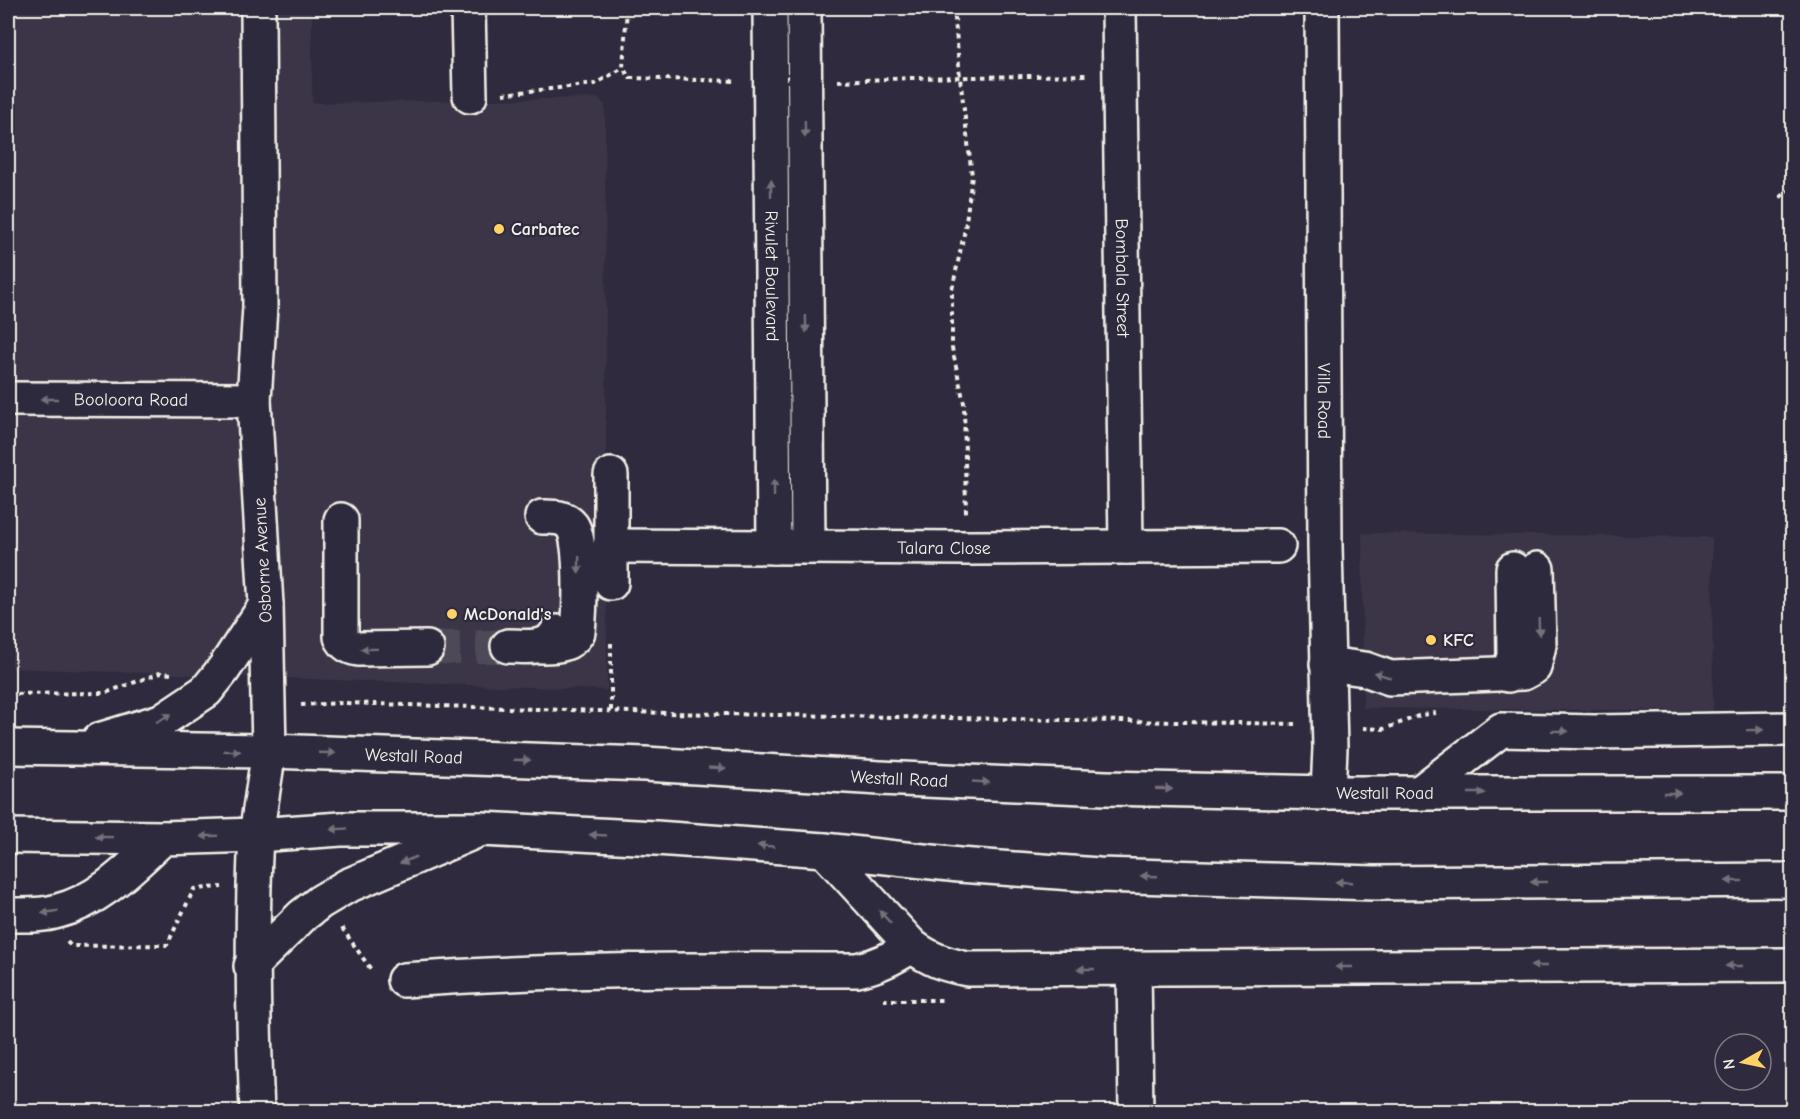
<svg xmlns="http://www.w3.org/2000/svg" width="1800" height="1119" font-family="'Comic Neue',sans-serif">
<rect width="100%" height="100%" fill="#2f2a3d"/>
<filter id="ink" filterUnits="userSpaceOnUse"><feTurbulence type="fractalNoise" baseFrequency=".0167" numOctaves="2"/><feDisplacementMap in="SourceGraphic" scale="12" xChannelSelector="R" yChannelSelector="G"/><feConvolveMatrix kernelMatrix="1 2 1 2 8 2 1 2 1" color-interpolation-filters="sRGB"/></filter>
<g filter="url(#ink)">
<!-- built -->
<path fill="#3b3647" d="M8 8H312V103L598 98 605 105 607 690 8 668Z
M1362 533 1712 537 1713 711 1363 708Z"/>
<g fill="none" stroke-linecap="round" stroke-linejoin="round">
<!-- minor-tunnel -->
<path stroke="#4d4857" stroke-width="33" stroke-dasharray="33 16" stroke-linecap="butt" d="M427 648 508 646"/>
<defs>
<g id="minor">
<path d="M468 8 470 96"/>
<path id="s1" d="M770 8 774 547"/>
<path d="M804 8 808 547"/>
<path id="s2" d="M1119 8 1126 547"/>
<path id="s3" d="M1322 8 1325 546 1330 748 1328 793"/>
<path id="s4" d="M8 399 254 400"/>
<path d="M542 517C553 517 564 516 572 526 583 541 580 611 578 632 570 645 557 646 543 646"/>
<path d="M341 520V637C345 645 349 647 358 649L427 648"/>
<path id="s5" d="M610 546 967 548 1278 546"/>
<path d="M611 583V475"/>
<path d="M508 646C527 646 548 651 557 632"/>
<path d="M1327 664 1365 669 1390 678 1523 673 1534 667 1539 645 1537 569"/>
<path d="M1508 675 1514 656 1513 569"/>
<path d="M1419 793 1501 730 1595 732 1792 729"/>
<path d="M256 835C251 928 253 1019 257 1112"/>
<path d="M824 850 912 946C931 960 944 964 967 969L1792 965"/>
<path d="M8 915C24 915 42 916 58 911 101 900 131 867 163 838"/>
<path d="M251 966 302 916 320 902 347 886 481 829"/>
<path d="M1134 968 1136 1112"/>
<path d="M404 980C555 969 706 969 857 970 878 966 894 957 912 946"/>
</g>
<g id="major">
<path d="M99 740 161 721 206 691 223 670 266 605"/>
<path id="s6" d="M8 747 269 751 645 764 880 778 1106 788 1328 793H1792"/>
<path d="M256 835 269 751 266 605 254 400 260 307 258 8"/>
<path d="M8 836 163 838 256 835 341 829H481L656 838 824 850 959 865 1099 875 1375 883 1792 880"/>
</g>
</defs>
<!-- minor casing -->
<use href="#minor" stroke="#f4f1e8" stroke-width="38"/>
<!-- major casing -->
<use href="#major" stroke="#f4f1e8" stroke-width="38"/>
<!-- path -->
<path stroke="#f4f1e8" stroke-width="4" stroke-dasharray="4.5 4.5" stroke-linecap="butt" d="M627 8 623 68 630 78 736 81
M954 8 960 77 972 176 965 229 952 290V348L964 403 966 514
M838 81 913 78 1088 75
M503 94 595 84 623 68
M1780 197 1792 189
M611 643V712
M8 694 105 693 160 673 171 674
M301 705 344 703 665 713 1295 724
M1363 728 1384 729 1421 715 1436 713
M342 928 372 971
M67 942 71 946 167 945 194 889 222 887
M883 1000H942"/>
<!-- minor -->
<use href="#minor" stroke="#2f2a3d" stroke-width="33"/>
<!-- major -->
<use href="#major" stroke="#2f2a3d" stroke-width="33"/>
</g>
<!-- one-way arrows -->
<defs><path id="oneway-solid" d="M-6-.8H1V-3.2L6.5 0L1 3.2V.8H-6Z" transform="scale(1.5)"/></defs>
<g fill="#747079">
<use href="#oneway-solid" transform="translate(805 129) rotate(89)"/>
<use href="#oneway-solid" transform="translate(771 188) rotate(-90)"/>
<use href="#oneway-solid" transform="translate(806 324) rotate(89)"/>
<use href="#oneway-solid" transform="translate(49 399) rotate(-180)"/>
<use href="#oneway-solid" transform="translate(774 488) rotate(-90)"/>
<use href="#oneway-solid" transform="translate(579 565) rotate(91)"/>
<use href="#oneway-solid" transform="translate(1539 627) rotate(88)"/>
<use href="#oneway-solid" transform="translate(369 649) rotate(179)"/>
<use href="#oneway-solid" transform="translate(1382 675) rotate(-163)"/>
<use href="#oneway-solid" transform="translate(164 718) rotate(-29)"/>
<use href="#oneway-solid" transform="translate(1755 730) rotate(-1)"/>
<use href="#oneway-solid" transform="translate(1560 731) rotate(1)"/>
<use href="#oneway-solid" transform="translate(232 751) rotate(1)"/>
<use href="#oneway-solid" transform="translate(327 753) rotate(2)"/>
<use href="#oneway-solid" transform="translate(522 760) rotate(2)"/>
<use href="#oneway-solid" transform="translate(717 768) rotate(3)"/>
<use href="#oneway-solid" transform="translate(981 782) rotate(3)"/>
<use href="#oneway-solid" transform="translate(1164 789) rotate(1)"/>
<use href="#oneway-solid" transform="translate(1477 793)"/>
<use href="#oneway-solid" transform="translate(1672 793)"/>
<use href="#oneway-solid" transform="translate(339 829) rotate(177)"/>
<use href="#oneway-solid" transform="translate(598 835) rotate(-177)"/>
<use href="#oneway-solid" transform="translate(209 836) rotate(178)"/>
<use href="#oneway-solid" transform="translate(104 837) rotate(-179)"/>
<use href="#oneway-solid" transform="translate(766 846) rotate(-176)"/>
<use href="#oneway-solid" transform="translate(408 860) rotate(157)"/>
<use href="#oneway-solid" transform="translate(1149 876) rotate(-178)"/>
<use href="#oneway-solid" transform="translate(1734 881) rotate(180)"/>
<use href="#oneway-solid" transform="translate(1344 882) rotate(-178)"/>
<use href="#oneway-solid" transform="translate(1539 882) rotate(180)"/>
<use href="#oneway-solid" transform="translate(50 912) rotate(171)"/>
<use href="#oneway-solid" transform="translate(885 917) rotate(-133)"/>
<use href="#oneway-solid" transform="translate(1539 966) rotate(180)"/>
<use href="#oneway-solid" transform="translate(1734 966) rotate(180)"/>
<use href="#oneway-solid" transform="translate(1344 967) rotate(180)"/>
<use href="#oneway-solid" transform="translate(1086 969) rotate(180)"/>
</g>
</g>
<!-- markers -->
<g fill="#ffd166" stroke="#2f2a3d" stroke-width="2">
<circle cx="499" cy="229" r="6"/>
<circle cx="452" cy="614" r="6"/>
<circle cx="1431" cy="640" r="6"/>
</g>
<g text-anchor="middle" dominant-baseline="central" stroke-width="4.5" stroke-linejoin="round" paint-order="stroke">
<!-- poi labels -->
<g font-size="18" font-weight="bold" fill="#f4f1e8" stroke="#2f2a3d" text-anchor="start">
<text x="511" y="229">Carbatec</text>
<text x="464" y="614">McDonald's</text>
<text x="1443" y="640">KFC</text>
</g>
<!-- street labels -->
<g font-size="18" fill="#f4f1e8" stroke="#2f2a3d">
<text stroke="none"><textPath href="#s1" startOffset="268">Rivulet Boulevard</textPath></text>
<text stroke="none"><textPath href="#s2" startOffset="270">Bombala Street</textPath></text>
<text stroke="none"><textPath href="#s4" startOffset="123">Booloora Road</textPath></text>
<text stroke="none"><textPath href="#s3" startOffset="393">Villa Road</textPath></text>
<text stroke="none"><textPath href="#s5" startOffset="334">Talara Close</textPath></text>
<text transform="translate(263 560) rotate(-93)">Osborne Avenue</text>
<text stroke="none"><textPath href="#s6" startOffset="406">Westall Road</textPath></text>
<text stroke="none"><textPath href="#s6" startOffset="892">Westall Road</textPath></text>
<text stroke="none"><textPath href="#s6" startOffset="1378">Westall Road</textPath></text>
</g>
</g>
<!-- margin -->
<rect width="1800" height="1119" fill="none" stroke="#2f2a3d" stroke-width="30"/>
<rect x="15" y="15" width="1770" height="1089" fill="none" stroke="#f4f1e8" stroke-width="2" filter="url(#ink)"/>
<!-- north arrow -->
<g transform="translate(1743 1062) rotate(261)"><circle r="28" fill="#2f2a3d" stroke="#7e7a81" stroke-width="1.5"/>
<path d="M0-4.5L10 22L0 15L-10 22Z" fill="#ffd166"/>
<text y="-9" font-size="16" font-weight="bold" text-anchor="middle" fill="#f4f1e8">N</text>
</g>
</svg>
